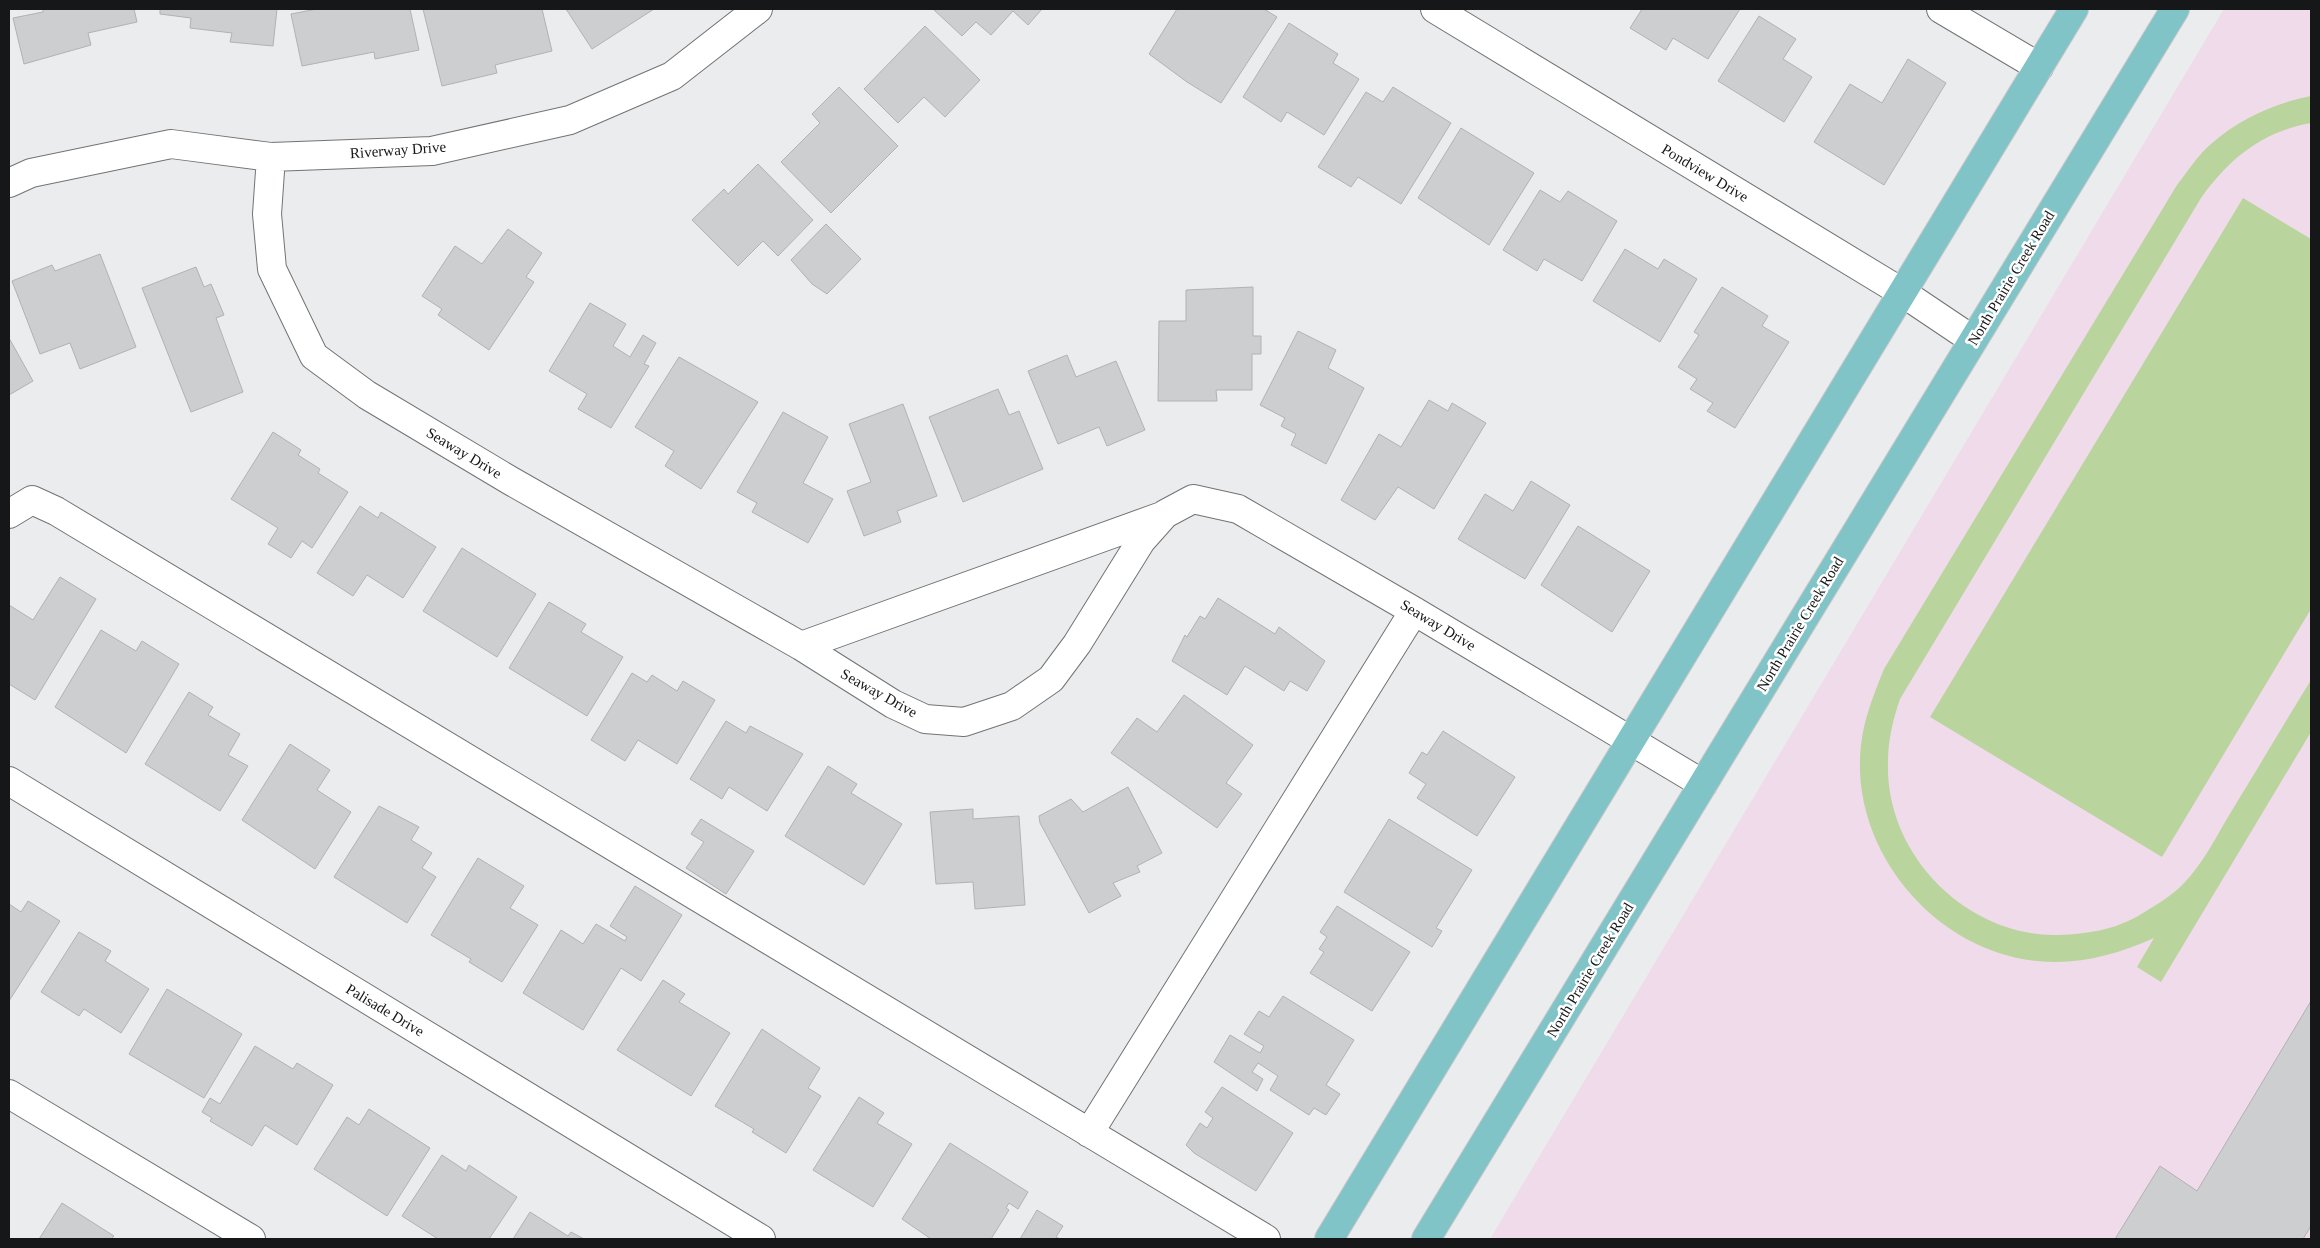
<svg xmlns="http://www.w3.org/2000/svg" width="2320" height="1248" font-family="'Times New Roman',serif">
<rect width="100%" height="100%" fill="#ebecee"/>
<!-- education -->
<path fill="#f0dbea" d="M2224 9H2311V1239H1490Z"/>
<!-- green -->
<path fill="#bad49e" d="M2311 96V123C2262 132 2230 158 2201 198L1900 699C1893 720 1888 740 1888 762 1885 853 1963 933 2052 935 2083 935 2117 930 2143 913 2158 904 2174 894 2185 882 2204 862 2217 835 2231 812 2258 768 2284 724 2311 680V732L2161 982 2137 967 2154 938C2116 955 2079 965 2037 961 1934 951 1849 849 1861 745 1864 718 1874 694 1884 669L2177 185C2188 171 2198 155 2211 144 2239 119 2275 103 2311 96Z
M2243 198 2311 239V609L2162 857 1930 717Z"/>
<!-- building -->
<path fill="#ccced0" stroke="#b0b2b4" d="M43 9H134L137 22 88 33 91 45 24 64 13 18 43 12Z
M160 9H277L273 46 230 42 232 33 190 28 191 18 160 14Z
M317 9H410L419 50 375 59 374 52 302 66 291 14Z
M423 9H542L552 51 495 65 497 73 442 86Z
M566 9H654L592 49Z
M933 9H1042L1028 25 1013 11 991 35 976 22 962 36Z
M1177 9H1264L1277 17 1221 103 1187 82 1149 54Z
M1642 9H1740L1708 59 1673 38 1666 50 1630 28Z
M1759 16 1796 39 1783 59 1812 77 1784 122 1718 81Z
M1289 23 1338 54 1333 63 1359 79 1324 135 1287 112 1281 122 1243 97Z
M925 26 980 80 945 117 924 97 898 123 864 89Z
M1908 59 1946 83 1884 185 1814 142 1850 84 1882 103Z
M839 87 898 146 831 213 781 162 820 123 812 114Z
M1393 87 1451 123 1401 204 1358 177 1351 187 1318 167 1366 92 1383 102Z
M1461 128 1534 173 1489 245 1418 198Z
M758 164 813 220 778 256 763 241 738 266 692 220 724 189 728 194Z
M1540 190 1560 202 1568 191 1617 221 1582 281 1544 259 1537 271 1503 250Z
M826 224 861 259 827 294 812 284 791 260Z
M508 229 542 253 526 277 534 282 489 350 438 315 442 309 422 296 455 246 482 264Z
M1625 249 1658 269 1664 259 1697 279 1660 342 1593 301Z
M100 254 136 347 80 369 70 343 40 354 12 281 52 265 55 271Z
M196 267 204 287 211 284 224 315 216 318 243 392 191 412 142 288Z
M1253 287V336H1261V354H1252V390H1216L1217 401H1158L1159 321H1186V290Z
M1722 287 1768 316 1762 326 1789 342 1735 428 1707 411 1713 403 1690 389 1697 379 1678 367 1699 335 1694 332Z
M590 303 626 324 613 346 630 357 643 335 656 343 644 364 649 366 611 428 578 409 587 394 549 371Z
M1298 331 1336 350 1328 368 1364 388 1326 464 1291 445 1296 434 1281 426 1285 418 1260 405Z
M9 338 33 381 9 395Z
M1067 355 1076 377 1116 361 1145 430 1107 446 1099 427 1058 444 1028 371Z
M679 357 758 402 701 489 665 466 674 451 635 427Z
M998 389 1009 415 1019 411 1043 469 963 502 929 417Z
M1429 400 1448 411 1452 403 1486 423 1434 509 1398 487 1375 520 1341 500 1379 434 1401 447Z
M903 404 937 496 897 511 901 522 864 536 847 491 871 482 849 424Z
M783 412 828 437 803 483 833 499 808 543 752 512 757 503 737 492Z
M273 432 301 450 298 455 320 469 318 473 348 492 312 548 302 541 291 558 268 544 278 528 231 499Z
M1531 481 1570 505 1525 579 1458 539 1485 494 1513 511Z
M360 506 378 518 381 512 436 547 403 598 367 575 353 596 317 573Z
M1578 526 1650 571 1612 632 1541 585Z
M462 548 536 594 497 657 423 611Z
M60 577 96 599 35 700 9 684V605L33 620Z
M1218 598 1275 634 1279 627 1325 661 1307 691 1290 681 1284 691 1245 666 1227 695 1172 661 1185 635 1187 637 1200 616 1205 619Z
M549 602 586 624 581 632 623 657 587 716 509 668Z
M101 630 136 651 142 641 179 664 126 753 55 707Z
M632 673 647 682 652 675 677 691 683 681 715 700 677 764 638 740 625 761 591 740Z
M189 692 213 707 208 715 240 734 228 755 248 766 220 811 145 764Z
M1184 695 1253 745 1226 783 1242 794 1217 828 1111 753 1137 718 1157 732Z
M726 721 746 733 750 726 803 754 767 811 729 787 722 799 690 779Z
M1443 731 1515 777 1477 836 1417 798 1426 784 1409 773 1422 752 1427 755Z
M290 744 330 770 317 790 351 812 315 869 242 820Z
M828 766 857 784 851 793 902 824 864 885 785 836Z
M1128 787 1162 853 1137 866 1140 872 1113 883 1121 896 1089 913 1040 823 1039 816 1071 799 1083 812Z
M379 806 419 827 411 840 432 853 422 868 436 877 407 923 334 877Z
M973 809V819L1019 816 1025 905 975 909 973 882 936 884 930 812Z
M701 819 754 851 726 894 686 868 704 842 691 834Z
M1389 819 1472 870 1436 928 1442 931 1432 947 1344 892Z
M478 858 524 886 510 908 538 925 502 982 469 962 471 959 431 935Z
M635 886 682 915 641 981 621 968 583 1030 523 993 561 930 583 944 596 924 625 941 627 937 610 926Z
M28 901 60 921 9 1001V904L21 912Z
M1337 906 1410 952 1372 1011 1310 973 1324 952 1319 949 1327 937 1320 932Z
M79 932 111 951 105 961 149 989 121 1033 84 1009 79 1016 41 992Z
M663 980 685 994 679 1002 730 1033 691 1096 617 1050Z
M167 989 242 1034 204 1098 129 1054Z
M1283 996 1354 1040 1326 1085 1340 1094 1326 1115 1314 1108 1309 1115 1270 1090 1278 1076 1258 1063 1252 1072 1263 1079 1257 1091 1214 1062 1230 1035 1260 1053 1264 1046 1244 1034 1259 1011 1269 1017Z
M2311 1001V1226L2303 1239H2115L2160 1166 2197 1191Z
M762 1029 820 1068 808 1088 821 1096 786 1153 752 1132 754 1129 715 1106Z
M255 1046 293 1069 297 1063 333 1085 297 1145 265 1125 252 1146 210 1121 212 1118 202 1112 210 1098 220 1104Z
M1222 1087 1293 1133 1256 1191 1194 1153 1186 1145 1200 1123 1207 1128 1213 1118 1205 1112Z
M859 1097 884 1113 877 1123 912 1144 873 1207 813 1170Z
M369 1109 430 1148 387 1216 314 1169 347 1117 359 1125Z
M950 1143 1028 1192 1018 1209 1009 1203 1006 1208 1009 1210 991 1239H931L902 1219Z
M442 1155 466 1171 469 1165 517 1197 489 1239H438L402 1216Z
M62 1203 114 1236 111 1239H39Z
M1037 1210 1063 1226 1056 1237 1060 1239H1020Z
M530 1212 568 1236 571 1232 584 1239H513Z"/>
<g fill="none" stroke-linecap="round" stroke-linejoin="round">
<defs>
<path id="minor" d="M1435 9 1903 293 1973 340
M1941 9 2039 67
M271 157 267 214 272 269 314 356 367 395 511 481 801 646 893 704 925 719 964 722 1012 706 1051 679 1077 644 1141 541 1165 514 1193 499 1238 509 1414 611 1703 784
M9 183 31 173 171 144 271 157 432 151 570 120 672 76 758 9
M9 514 32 500 56 511 1266 1239
M801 646 1162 516
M9 781 761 1239
M9 1094 251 1239
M1089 1133 1414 611"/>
<path id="major" d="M1329 1239 2074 9
M1426 1239 2175 9"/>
</defs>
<!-- minor casing -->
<use href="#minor" stroke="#727375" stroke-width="30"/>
<!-- major casing -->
<use href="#major" stroke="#c7c7c8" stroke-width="30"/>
<!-- minor -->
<use href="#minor" stroke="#fff" stroke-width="28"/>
<!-- major -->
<use href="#major" stroke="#80c4c8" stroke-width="28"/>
</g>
<g text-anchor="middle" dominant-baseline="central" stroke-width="5" stroke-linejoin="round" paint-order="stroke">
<!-- street labels -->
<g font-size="15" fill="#161718" stroke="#fff">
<text transform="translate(398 150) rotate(-4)">Riverway Drive</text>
<text transform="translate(1705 173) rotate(31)">Pondview Drive</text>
<text transform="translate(2011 278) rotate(-59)">North Prairie Creek Road</text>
<text transform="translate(464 453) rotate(31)">Seaway Drive</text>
<text transform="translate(1800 624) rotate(-59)">North Prairie Creek Road</text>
<text transform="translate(1438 625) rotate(31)">Seaway Drive</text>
<text transform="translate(879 693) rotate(29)">Seaway Drive</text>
<text transform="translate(1590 970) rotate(-59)">North Prairie Creek Road</text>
<text transform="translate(385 1010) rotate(31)">Palisade Drive</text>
</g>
</g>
<!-- border -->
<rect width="2320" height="1248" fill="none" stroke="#161718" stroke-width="20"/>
</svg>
